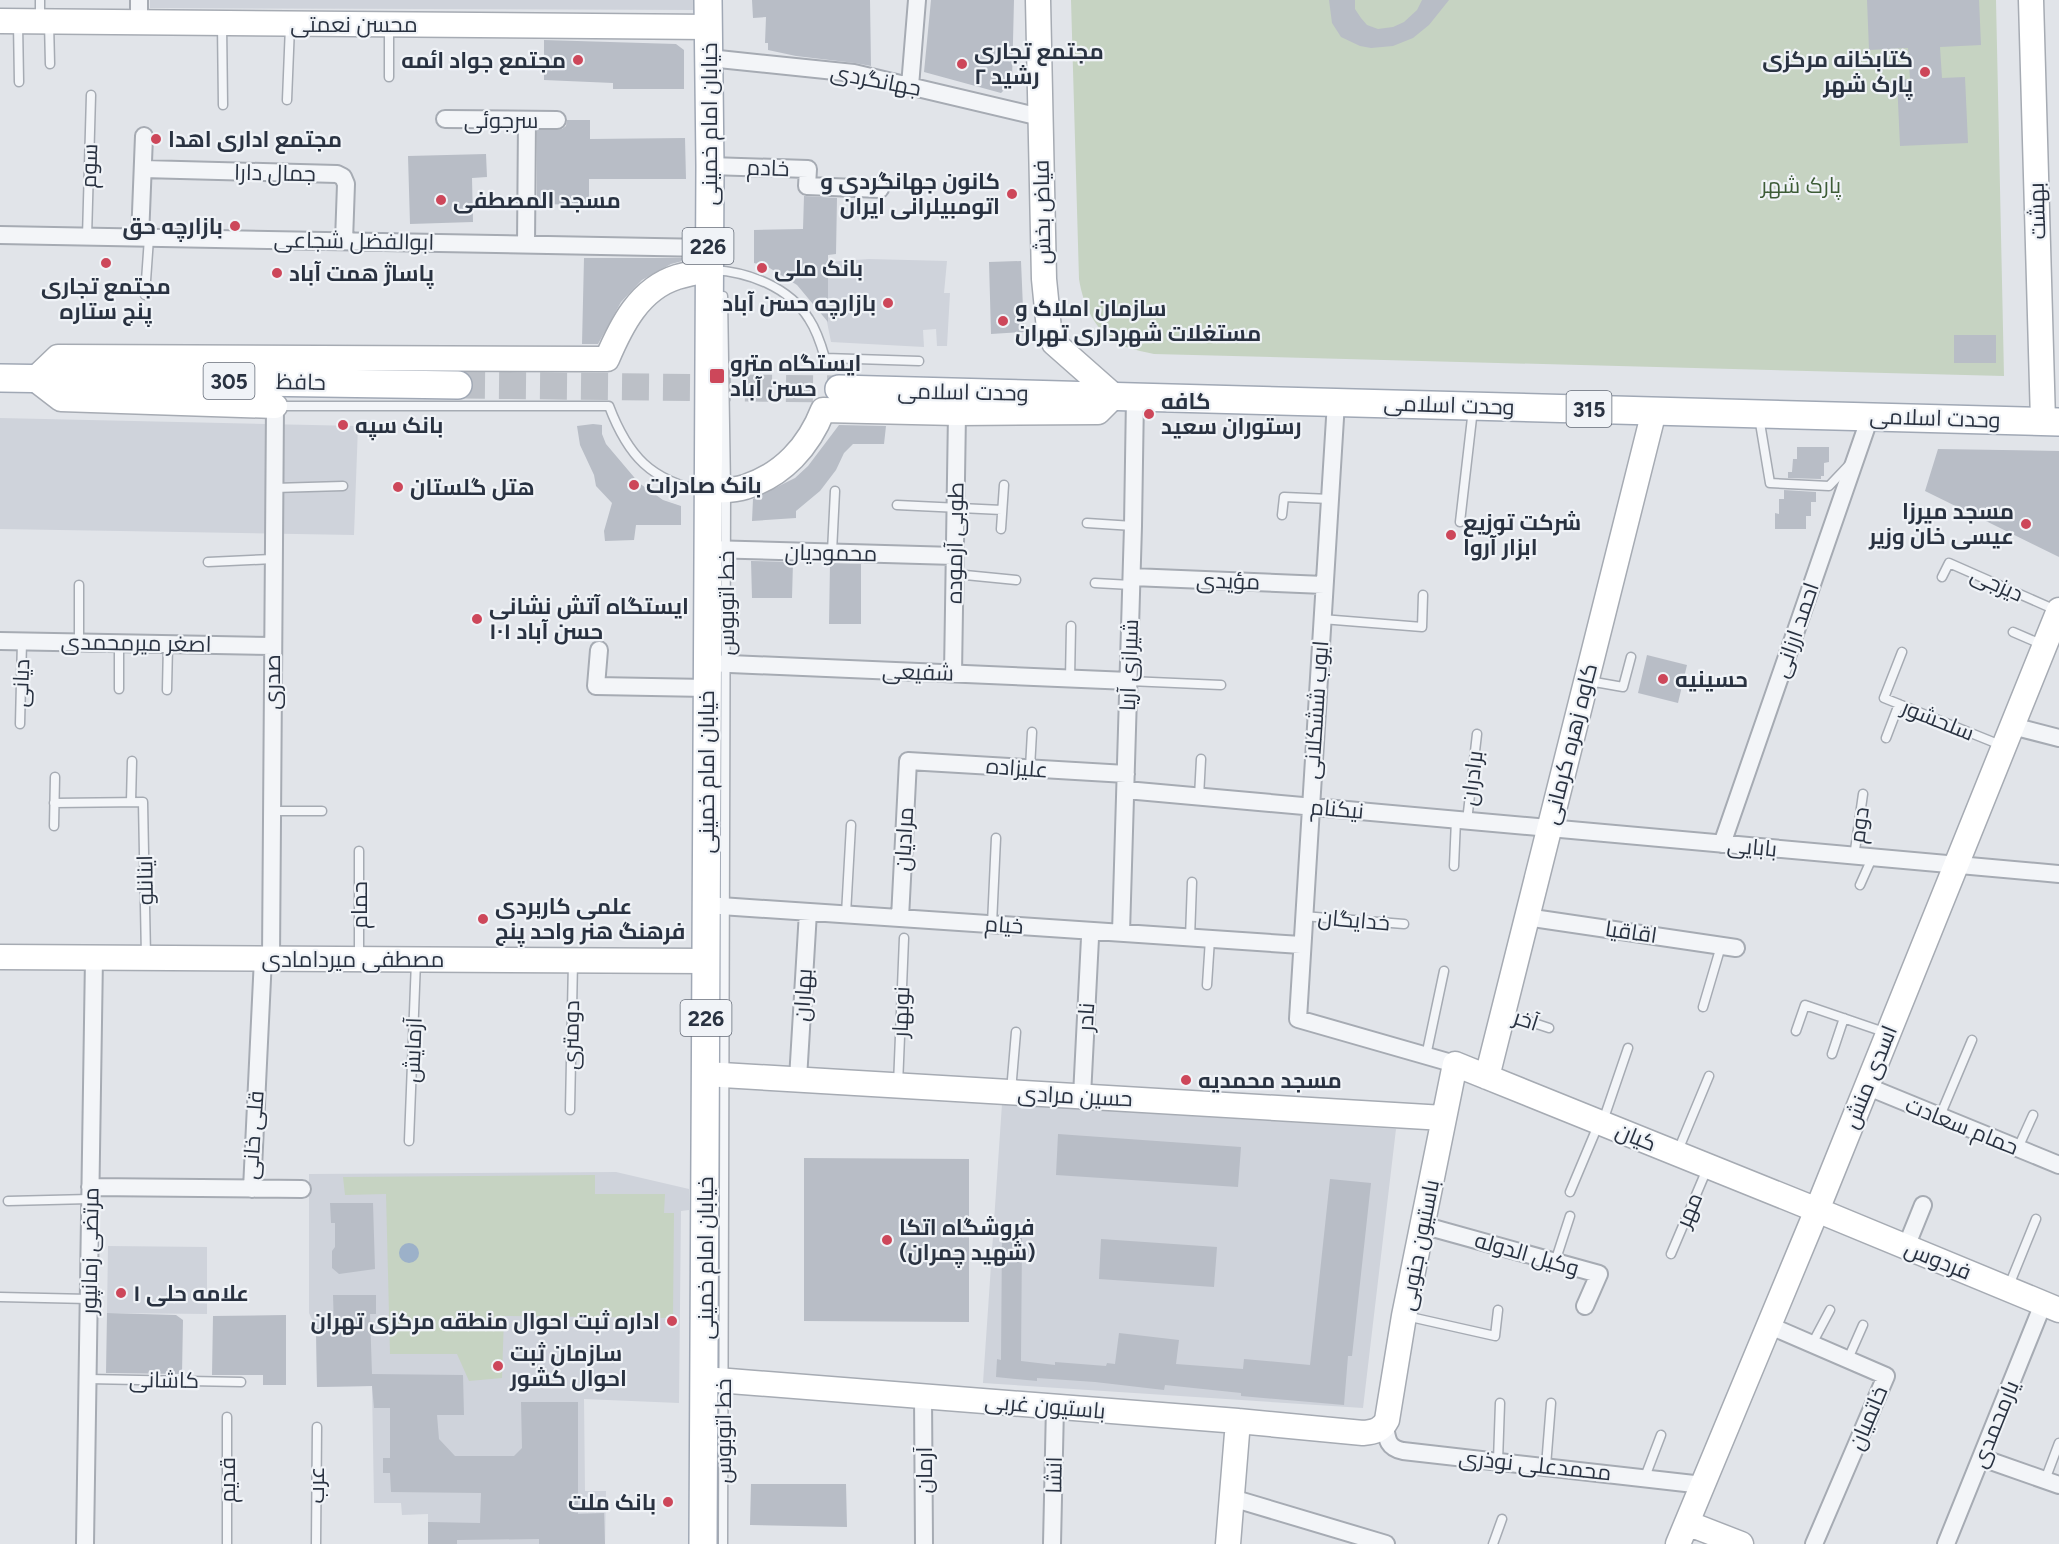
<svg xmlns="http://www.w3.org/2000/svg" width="2059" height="1544" font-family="Figtree,Cairo,sans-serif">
<rect width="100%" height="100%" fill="#e1e4e9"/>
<!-- built -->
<path fill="#cfd3db" d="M150 0H699V10L150 8Z
M869 259 947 261 944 293H950L947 346H937L936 329 923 330 924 347 831 342 825 312 827 262Z
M0 418 358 426 354 535 0 529Z
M1002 1104 1396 1129 1363 1408 983 1383Z
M616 1172 689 1189V1210L681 1211 679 1403 584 1399 585 1491H606L605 1544H428V1514L402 1515 401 1503H374L372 1386 317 1387 316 1328 309 1313V1174Z
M108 1246 207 1247V1314L107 1313Z"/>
<!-- green -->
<path fill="#c6d3c2" d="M1071 0H1996L2004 376 1154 354C1145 352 1135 350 1126 347 1098 338 1083 306 1079 279Z
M595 1175V1194H665L664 1213H674L673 1318 504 1316 502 1378 469 1381 457 1354H390L386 1194 345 1195 343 1177Z"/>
<!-- water -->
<path fill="#9cb1c9" d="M399 1253a10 10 0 1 1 20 0a10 10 0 1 1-20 0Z"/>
<!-- building -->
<path fill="#b8bdc6" d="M752 0H870L871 66 855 63 796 56 768 50V43H765L766 17 753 18Z
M931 0H1014L1012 82 1001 93 924 72Z
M1329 0H1355V9L1361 18 1367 25 1378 29 1393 27 1404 22 1417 10 1422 0H1449L1429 25 1413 38 1393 46 1371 48 1360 46 1341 37 1332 23Z
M1867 0H1979L1981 45 1940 47 1942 78 1965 77 1968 143 1900 146 1897 80 1910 79 1908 48 1869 50Z
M544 40 676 44 684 50V89H613V83L544 80Z
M567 120H590V139L685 138 686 179H589V205L537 204V130L562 129 566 126Z
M486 154 487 177 472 178 473 222 410 224 408 156Z
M804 196 837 198 836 254 828 255V322L797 285 768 267 754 263V230L803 229Z
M584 258H694L671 264 642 280 621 302 598 344H582Z
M1021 261 1024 332 991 334 989 262Z
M1954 335H1996V363H1954Z
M593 424 602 425V434L606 444 639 483 663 500 681 506V525H636L634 540 605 541 604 531 612 503 596 486 594 475 580 445 577 426Z
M839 425 886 426 884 444H853L844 453 836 470 820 491 796 511V518L752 521 753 499 795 478 808 466Z
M1797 447H1829V462L1824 463V476H1821V479L1788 478V472H1792L1793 459H1797Z
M1938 449 2059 451V557L1925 491Z
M1784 490 1816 492V502H1811V516H1806V529H1775V513L1779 514V499H1784Z
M751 561 793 562 792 598H752Z
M830 563 861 564V624H829Z
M1647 655 1687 665 1678 703 1638 693Z
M1058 1134 1241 1147 1238 1187 1056 1175Z
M804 1158 969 1159V1322L804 1321Z
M1330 1179 1371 1183 1352 1356H1348L1344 1405 1241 1396V1393L1165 1385 1164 1390 1095 1382 1037 1378V1381L996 1377 997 1359 1001 1360 1002 1237 1022 1238 1021 1361 1055 1365V1362L1106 1366 1107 1363 1115 1364 1119 1333 1179 1340 1176 1364 1243 1369 1244 1359 1310 1365Z
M330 1203H373L375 1269 339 1274 332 1268V1251L335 1247V1223H331Z
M1101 1239 1217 1247 1214 1287 1099 1279Z
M333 1295H376V1314H370L372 1374 463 1375 464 1415H437L439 1439 455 1456H514L522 1448 521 1402H578V1514L604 1513 605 1544H539V1539L457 1540V1544H428V1522L480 1523 481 1493 391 1492 390 1473H383V1458H390V1408H374L372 1386 317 1387 316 1328H334Z
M107 1313 176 1315 183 1320 182 1374 106 1373Z
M286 1315V1385H263V1375H212L213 1316Z
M751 1484H846L847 1527 750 1525Z"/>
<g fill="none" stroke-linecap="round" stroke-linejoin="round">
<!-- primary-tunnel -->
<path stroke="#bcc0c7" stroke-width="27" stroke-dasharray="27 14" stroke-linecap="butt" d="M458 385 839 389"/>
<defs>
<path id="lane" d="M40 21V0
M49 22 50 64
M18 23 19 82
M222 24 223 105
M389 28V77
M287 100 290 26
M87 237 91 95
M713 270C749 272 789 287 809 319 817 331 821 344 825 358L919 361
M145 295 149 238
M723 296 726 490 723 1544
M278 406H609C628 456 651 481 704 491
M1759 417 1770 483 1829 486 1849 465
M274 488 343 486
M897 505 1002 510
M1282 515 1284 497 1330 499
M1460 522 1473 409
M1087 523 1133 526
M1001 529 1004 485
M832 552 835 491
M208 562 273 559
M955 574 1016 580
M1942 577 1949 563 2058 611
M1095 583 1131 585
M79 585V642
M1322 619 1422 627 1423 595
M2013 632 2043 645
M1902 652 1884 698 2003 746
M1070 679 1071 626
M1129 681 1221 685
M1589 681 1623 687 1631 657
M119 689V643
M167 690 168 644
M20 724 22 641
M1886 738 1899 704
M1030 768 1032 732
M1199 797 1201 759
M131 802 132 761
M54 803 143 802 146 957
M272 811H322
M1467 821 1477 734
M54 826 55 777
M1854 857 1863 794
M1454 866 1456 820
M1860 885 1872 858
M846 914 851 825
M1303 916 1404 924
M992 924 996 838
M1190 938 1192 882
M359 956V851
M1207 985 1210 939
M1703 1007 1721 946
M1504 1013 1549 1028
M1796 1031 1805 1005 1887 1033
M1832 1054 1844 1018
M1426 1056 1444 971
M898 1085 904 938
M1011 1091 1016 1032
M570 1110 573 961
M1940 1116 1972 1040
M1603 1121 1628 1048
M409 1141 416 961
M2018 1148 2033 1115
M1677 1153 1709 1076
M1570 1192 1599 1123
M8 1201 90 1199
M1671 1254 1707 1169
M1555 1262 1570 1216
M2008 1288 2036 1219
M0 1297 89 1299
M1406 1316 1495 1336 1498 1310
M1812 1344 1830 1310
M1848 1359 1863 1325
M88 1379 241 1382
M1498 1461 1500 1403
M1546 1466 1551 1403
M1645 1477 1661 1435
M2045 1480 2059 1443
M227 1544V1417
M316 1544 317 1427
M1493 1544 1502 1519"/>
<path id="street" d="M139 22V0
M709 58 854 73 1040 117
M910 86 917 0
M445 119 557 120
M710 166 808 169 807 186 880 189
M143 169 337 174 343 177 346 184 344 241
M0 235 708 248
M140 238 144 136
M526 244 527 120
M1336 402 1298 1019 1455 1064
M707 549 955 556
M1132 577 1324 585
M0 641 273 646
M599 650 596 686 707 688
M707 663 1129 681
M953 674 957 413
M2012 726 2059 738
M1126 790 2059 874
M1722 844 1870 417
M706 905 1301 945
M1526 917 1736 948
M900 918 908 761 1126 774
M1121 933 1133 526 1135 397
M271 958 275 406
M798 1079 808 912
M1866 1086 2059 1165
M1082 1096 1090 938
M90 1187 302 1189
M252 1189 263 958
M1422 1225 1599 1274 1585 1306
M1906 1247 1923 1205
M1768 1325 1886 1376 1814 1544
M923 1396 924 1544
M1385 1426C1387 1440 1388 1448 1403 1451L1703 1485
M1982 1458 2059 1485
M1232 1498 1386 1544
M85 1544 94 957
M1052 1544 1055 1406
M1946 1544 2043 1304"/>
<path id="secondary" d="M2031 0 2043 421
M0 21 709 27
M275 406 61 399 35 379 58 357 607 359C621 326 639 289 677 277 687 274 698 272 709 270
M708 491C720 490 734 491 745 487 783 475 809 446 823 410L957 413 1098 412 1114 396 1054 343 1049 329 1044 279 1038 0
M0 957 706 961
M705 1074 1444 1118
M1487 1077 1654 411
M704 1379 1238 1421 1363 1433C1374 1432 1382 1430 1387 1420L1404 1316 1455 1064 1817 1210 2059 1310
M1687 1523 1741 1544
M1228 1544 1238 1421
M1678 1544 1817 1210 2059 610"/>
<path id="primary" d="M0 378 458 385
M839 389 2059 422
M703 1544 710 166 708 0"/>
</defs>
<!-- lane casing -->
<use href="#lane" stroke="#a6abb3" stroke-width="11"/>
<!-- street casing -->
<use href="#street" stroke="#a6abb3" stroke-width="20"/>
<!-- secondary casing -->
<use href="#secondary" stroke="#a6abb3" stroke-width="27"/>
<!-- primary casing -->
<use href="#primary" stroke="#a0a8b5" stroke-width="30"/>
<!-- lane -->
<use href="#lane" stroke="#f3f5f8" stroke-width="8"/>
<!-- street -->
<use href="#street" stroke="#f3f5f8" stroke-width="16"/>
<!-- secondary -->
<use href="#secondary" stroke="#fff" stroke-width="24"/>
<!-- primary -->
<use href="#primary" stroke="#fff" stroke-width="27"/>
</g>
<!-- markers -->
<g fill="#cd475a" stroke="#f0f3f7" stroke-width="2">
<circle cx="578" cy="60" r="6"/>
<circle cx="962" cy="64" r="6"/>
<circle cx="1925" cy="72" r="6"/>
<circle cx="156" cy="139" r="6"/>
<circle cx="1012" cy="194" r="6"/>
<circle cx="441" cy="200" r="6"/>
<circle cx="235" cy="226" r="6"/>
<circle cx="106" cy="263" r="6"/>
<circle cx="762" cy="268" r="6"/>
<circle cx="277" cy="273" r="6"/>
<circle cx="888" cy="303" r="6"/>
<circle cx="1003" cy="321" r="6"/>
<rect x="709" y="368" width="16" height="16" rx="3"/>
<circle cx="1149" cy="414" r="6"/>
<circle cx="343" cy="425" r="6"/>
<circle cx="634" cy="485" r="6"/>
<circle cx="398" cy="487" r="6"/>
<circle cx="2026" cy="524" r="6"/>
<circle cx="1451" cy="535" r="6"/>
<circle cx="477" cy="619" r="6"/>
<circle cx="1663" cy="679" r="6"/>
<circle cx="483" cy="919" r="6"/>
<circle cx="1186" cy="1080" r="6"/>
<circle cx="887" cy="1240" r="6"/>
<circle cx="121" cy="1293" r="6"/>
<circle cx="672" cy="1321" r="6"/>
<circle cx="498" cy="1366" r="6"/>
<circle cx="668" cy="1502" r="6"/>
</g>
<g text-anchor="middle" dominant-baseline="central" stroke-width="4.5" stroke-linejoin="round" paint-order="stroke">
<!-- shield labels -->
<g fill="#f0f3f7" stroke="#656c78" stroke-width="1.5">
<rect x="682.5" y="228" width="51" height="36" rx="4.5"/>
<rect x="203.5" y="363" width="51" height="36" rx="4.5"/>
<rect x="1566.5" y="391" width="45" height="36" rx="4.5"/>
<rect x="680.5" y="1000" width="51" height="36" rx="4.5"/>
</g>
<g font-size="21" font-weight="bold" fill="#293241">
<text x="708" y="246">226</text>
<text x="229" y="381">305</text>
<text x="1589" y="409">315</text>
<text x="706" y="1018">226</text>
</g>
<!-- street labels -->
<g font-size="22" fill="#293241" stroke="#f0f3f7">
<text x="354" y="24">محسن نعمتی</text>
<text transform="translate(876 80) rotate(11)">جهانگردی</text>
<text x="501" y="120">سرجوئی</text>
<text transform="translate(709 124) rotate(-90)">خیابان امام خمینی</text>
<text transform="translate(89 166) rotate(-88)">سوم</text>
<text transform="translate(768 168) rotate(2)">خادم</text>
<text transform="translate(275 173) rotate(1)">جمال دارا</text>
<text transform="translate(2037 211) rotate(-92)">بهشت</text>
<text transform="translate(1042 212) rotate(-91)">فیاض بخش</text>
<text transform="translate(354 241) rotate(1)">ابوالفضل شجاعی</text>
<text transform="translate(301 382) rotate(1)">حافظ</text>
<text transform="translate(963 392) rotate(1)">وحدت اسلامی</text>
<text transform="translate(1449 405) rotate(2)">وحدت اسلامی</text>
<text transform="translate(1935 418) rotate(2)">وحدت اسلامی</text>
<text transform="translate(955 543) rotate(-89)">طوبی آزموده</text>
<text transform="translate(831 553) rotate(1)">محمودیان</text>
<text transform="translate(1228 581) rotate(2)">مؤیدی</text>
<text transform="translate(1997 584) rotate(24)">دیزجی</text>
<text transform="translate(726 603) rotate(-90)">خط اتوبوس</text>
<text transform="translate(1796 630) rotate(-71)">احمد ارزانی</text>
<text transform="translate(136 643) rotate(1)">اصغر میرمحمدی</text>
<text transform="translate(1129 665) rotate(-88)">شیرازی آریا</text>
<text transform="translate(918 672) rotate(2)">شفیعی</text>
<text transform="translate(272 682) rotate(-90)">صدری</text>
<text transform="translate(21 683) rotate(-88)">دیانی</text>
<text transform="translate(1316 710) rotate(-86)">ایوب ششکلانی</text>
<text transform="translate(1938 720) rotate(22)">سلحشور</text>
<text transform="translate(1570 744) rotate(-76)">کاوه زهره کرمانی</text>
<text transform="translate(1017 768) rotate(4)">علیزاده</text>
<text transform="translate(706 772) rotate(-90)">خیابان امام خمینی</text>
<text transform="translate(1472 778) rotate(-83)">برادران</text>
<text transform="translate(1337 809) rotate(5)">نیکنام</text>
<text transform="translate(1859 825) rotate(-82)">دوم</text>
<text transform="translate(904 839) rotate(-87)">مرادیان</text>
<text transform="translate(1752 847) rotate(5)">بابایی</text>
<text transform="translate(145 880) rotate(-91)">اینانلو</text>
<text transform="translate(359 905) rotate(-90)">حمام</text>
<text transform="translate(1354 920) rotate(5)">خدایگان</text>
<text transform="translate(1004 925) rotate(4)">خیام</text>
<text transform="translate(1631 932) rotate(8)">اقاقیا</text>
<text x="353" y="959">مصطفی میردامادی</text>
<text transform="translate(803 995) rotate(-87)">بهاران</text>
<text transform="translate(901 1012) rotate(-88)">نوبهار</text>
<text transform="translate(1086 1017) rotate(-87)">نادر</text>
<text transform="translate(1526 1020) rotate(18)">آخر</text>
<text transform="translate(571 1035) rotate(-89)">دومتری</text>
<text transform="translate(413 1050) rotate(-88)">آزمایش</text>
<text transform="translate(1870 1077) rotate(-68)">اسدی منش</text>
<text transform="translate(1075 1096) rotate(3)">حسین مرادی</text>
<text transform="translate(1962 1126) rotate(22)">حمام سعادت</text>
<text transform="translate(253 1135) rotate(-86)">قلی خانی</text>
<text transform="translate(1636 1137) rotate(22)">کیان</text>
<text transform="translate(1689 1210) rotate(-67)">مهر</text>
<text transform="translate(1419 1245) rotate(-79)">باستیون جنوبی</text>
<text transform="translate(90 1251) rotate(-89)">مرتضی زمانپور</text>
<text transform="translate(1527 1254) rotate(16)">وکیل الدوله</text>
<text transform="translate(705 1258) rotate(-90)">خیابان امام خمینی</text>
<text transform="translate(1938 1260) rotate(22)">فردوس</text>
<text transform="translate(164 1380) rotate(1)">کاشانی</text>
<text transform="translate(1045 1406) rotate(5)">باستیون غربی</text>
<text transform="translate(1868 1418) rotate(-67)">خاتمیان</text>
<text transform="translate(1995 1424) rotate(-68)">یارمحمدی</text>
<text transform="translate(723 1431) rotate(-90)">خط اتوبوس</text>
<text transform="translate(1535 1465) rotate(6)">محمدعلی نوذری</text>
<text transform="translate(924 1470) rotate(-90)">آرمان</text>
<text transform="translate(1054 1475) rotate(-89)">انشا</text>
<text transform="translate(227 1480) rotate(-90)">قدیم</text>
<text transform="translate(316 1485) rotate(-90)">عرب</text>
</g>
<!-- poi labels -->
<g font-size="22" font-weight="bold" fill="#293241" stroke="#f0f3f7" text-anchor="start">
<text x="974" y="51">مجتمع تجاری<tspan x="974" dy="25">رشید ۲</tspan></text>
<text x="1913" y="59" text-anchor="end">کتابخانه مرکزی<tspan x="1913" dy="25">پارک‌ شهر</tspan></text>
<text x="566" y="60" text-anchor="end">مجتمع جواد ائمه</text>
<text x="168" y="139">مجتمع اداری اهدا</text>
<text x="1000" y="181" text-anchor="end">کانون جهانگردی و<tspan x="1000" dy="25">اتومبیلرانی ایران</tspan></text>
<text x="453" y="200">مسجد المصطفی</text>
<text x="223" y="226" text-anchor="end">بازارچه حق</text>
<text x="774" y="268">بانک ملی</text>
<text x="289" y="273">پاساژ همت آباد</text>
<text x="106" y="286" text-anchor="middle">مجتمع تجاری<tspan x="106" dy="25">پنج ستاره</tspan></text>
<text x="876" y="303" text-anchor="end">بازارچه حسن آباد</text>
<text x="1015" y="308">سازمان املاک و<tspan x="1015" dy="25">مستغلات شهرداری تهران</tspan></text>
<text x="730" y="363">ایستگاه مترو<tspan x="730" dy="25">حسن آباد</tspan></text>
<text x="1161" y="401">کافه<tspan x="1161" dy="25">رستوران سعید</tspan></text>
<text x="355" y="425">بانک سپه</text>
<text x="646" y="485">بانک صادرات</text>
<text x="410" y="487">هتل گلستان</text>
<text x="2014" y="511" text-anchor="end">مسجد میرزا<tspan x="2014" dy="25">عیسی خان وزیر</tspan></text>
<text x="1463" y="522">شرکت توزیع<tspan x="1463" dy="25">ابزار آروا</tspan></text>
<text x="489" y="606">ایستگاه آتش نشانی<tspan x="489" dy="25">۱۰۱ حسن آباد</tspan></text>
<text x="1675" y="679">حسینیه</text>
<text x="495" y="906">علمی کاربردی<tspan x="495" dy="25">فرهنگ هنر واحد پنج</tspan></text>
<text x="1198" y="1080">مسجد محمدیه</text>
<text x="899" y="1227">فروشگاه اتکا<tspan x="899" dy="25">(شهید چمران)</tspan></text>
<text x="133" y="1293">علامه حلی ۱</text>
<text x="660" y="1321" text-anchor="end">اداره ثبت احوال منطقه مركزی تهران</text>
<text x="510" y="1353">سازمان ثبت<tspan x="510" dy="25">احوال کشور</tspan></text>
<text x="656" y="1502" text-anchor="end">بانک ملت</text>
</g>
<!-- park labels -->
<g font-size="22" fill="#3d5c37" stroke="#f0f3f7">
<text x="1801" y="185">پارک شهر</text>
</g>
</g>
</svg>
